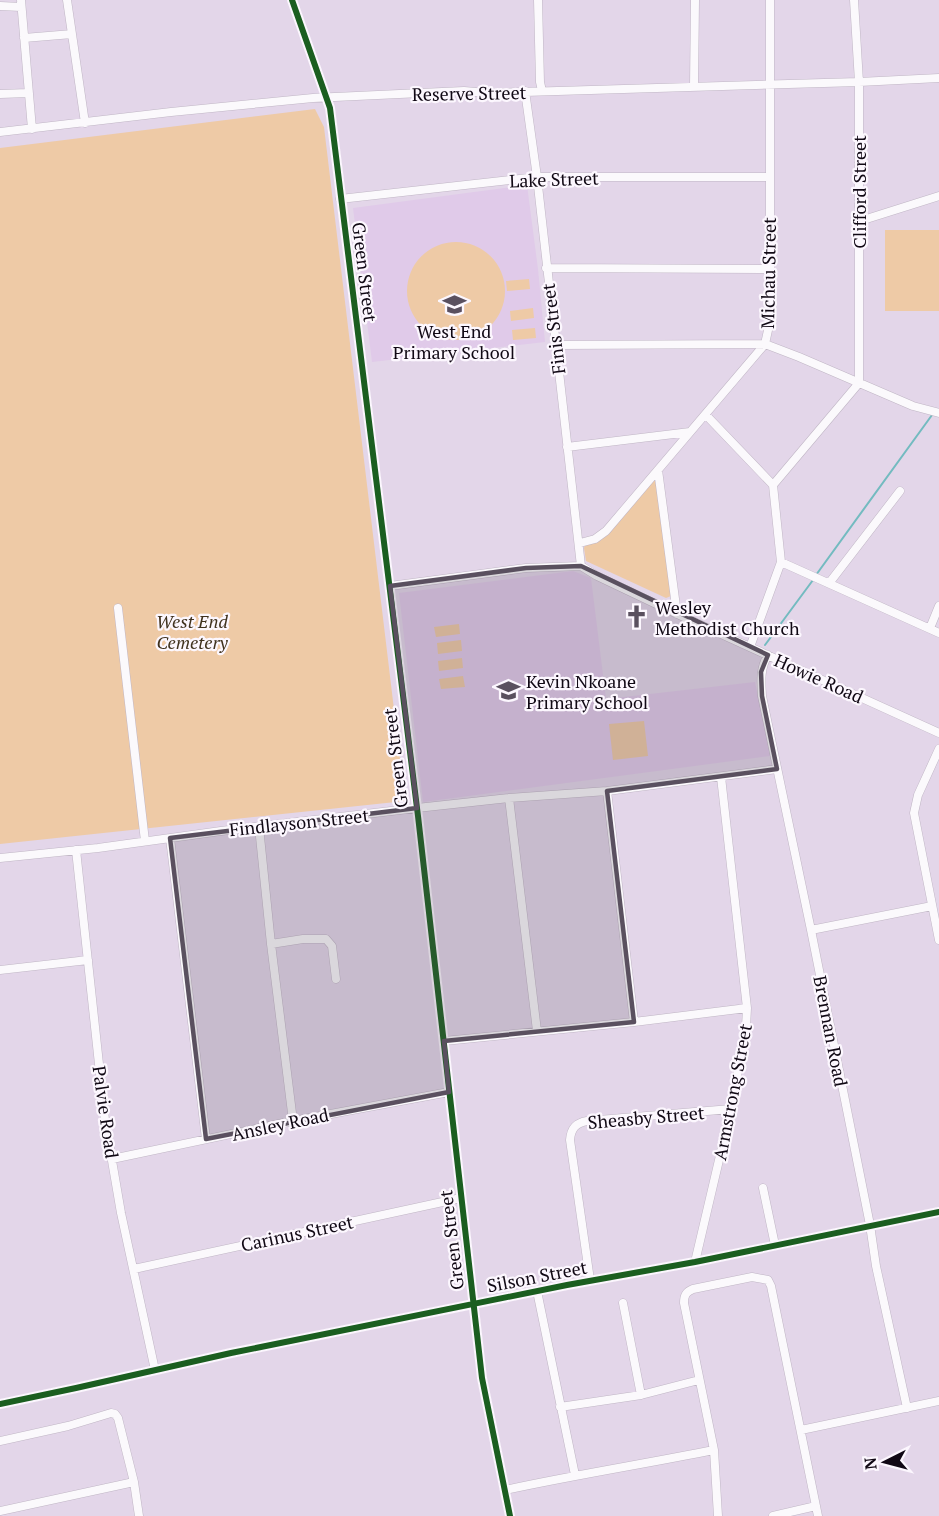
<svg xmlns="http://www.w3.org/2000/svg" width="939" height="1516" font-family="'PT Serif',serif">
<rect width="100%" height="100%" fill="#e3d6e9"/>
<!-- built -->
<path fill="#e0cae9" d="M527 185 538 269 545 342 372 362 353 208Z
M573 571 591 578 606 699 755 682 770 756 423 802 399 593Z"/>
<!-- green -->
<path fill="#eecaa6" d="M315 109 324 127 405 801 0 844V148Z
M885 230H939V311H885Z
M407 291a49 49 0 1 1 98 0a49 49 0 1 1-98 0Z
M529 279 530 289 507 291 506 281Z
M533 308 534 318 511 321 510 311Z
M535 328 536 338 513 340 512 330Z
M655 478 671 596 666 598 586 561 584 548 586 543 594 541Z
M459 624 460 634 436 637 434 627Z
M461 640 462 651 438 654 437 643Z
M462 658 463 668 439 671 438 661Z
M463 676 465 687 441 689 439 679Z
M644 721 648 756 613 760 609 724Z"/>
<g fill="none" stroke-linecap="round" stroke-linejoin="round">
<!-- stream -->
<path stroke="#73bbc0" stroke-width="2" d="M816 575 932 415
M765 645 813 580"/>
<defs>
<path id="minor" d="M21 0 32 129
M67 0 85 123
M292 0 330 108 418 816 482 1378 510 1516
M538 0 540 82 542 91
M0 6 21 7
M24 38 72 34
M694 86 695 0
M525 91 537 177 581 566
M0 94 28 93
M0 132 171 112 313 98 464 91 487 93 859 82 939 78
M340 199 537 177H769
M860 221 939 196
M546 268 770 269
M555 345 765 344 799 357 913 406 939 413
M706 415 773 485 781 562 750 647
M567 447 690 432
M658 470 677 614
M773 485 859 383V82L854 0
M580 543 595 539 606 531 765 344 770 321V0
M781 562 939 633
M830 582 900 491
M390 586 526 568 581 566 597 576 677 614 939 733
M118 608 145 841
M930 628 939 606
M768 655C760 668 761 681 762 696L811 930 870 1225 876 1266 907 1408
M939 749 918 795 914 813 939 940
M607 791 634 1022
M509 798 537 1031
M259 827 271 944 293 1121
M170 838 206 1139
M76 850 105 1120 121 1213 155 1370
M0 858 98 848 221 831 417 808 509 798 607 791 777 769
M811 930 932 906
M271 944 303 939H326L332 946 336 979
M0 970 88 960
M444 1041 634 1022 747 1008
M112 1159 293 1121 449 1092
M763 1188 775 1245
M695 1262 731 1109 746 1027 747 1008 721 777
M134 1269 461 1198
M590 1280 570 1140C571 1128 576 1123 587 1121L731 1109
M537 1291 575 1475
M623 1303 641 1395
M0 1404 76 1388 231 1353 567 1285 695 1262 939 1212
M560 1407 641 1395 699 1380
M801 1430 939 1401
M0 1441 68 1426 111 1413 115 1414 118 1418 134 1482 139 1516
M505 1490C574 1475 644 1464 714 1450
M0 1511 134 1482
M718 1516 714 1450 684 1303C684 1295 686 1292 693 1289L752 1277 768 1280 771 1286 818 1516
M773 1516 816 1506"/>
</defs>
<!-- minor casing -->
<use href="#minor" stroke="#c0b6c5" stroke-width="9"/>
<!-- minor -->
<use href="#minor" stroke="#fbf9fc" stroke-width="8"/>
<defs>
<path id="cycleway" d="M292 0 330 108 418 816 482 1378 510 1516
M0 1404 76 1388 231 1353 567 1285 695 1262 939 1212"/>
</defs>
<!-- cycleway casing -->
<use href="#cycleway" stroke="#fcf7fe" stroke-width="10"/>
<!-- cycleway -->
<use href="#cycleway" stroke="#1b5e20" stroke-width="6"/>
</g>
<!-- marked area -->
<path fill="#5a505f" fill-opacity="0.2" stroke="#5a505f" stroke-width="4.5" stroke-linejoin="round" d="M581 566 768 655 761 672 762 696 777 769 607 791 634 1022 444 1041 449 1092 206 1139 170 838 417 808 390 586 526 568Z"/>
<!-- icons -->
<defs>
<symbol id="school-bare" viewBox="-9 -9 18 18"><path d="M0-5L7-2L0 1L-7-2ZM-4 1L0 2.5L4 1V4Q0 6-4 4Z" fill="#5a505f" stroke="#fcf7fe" stroke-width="2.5" paint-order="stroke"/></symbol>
<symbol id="church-bare" viewBox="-9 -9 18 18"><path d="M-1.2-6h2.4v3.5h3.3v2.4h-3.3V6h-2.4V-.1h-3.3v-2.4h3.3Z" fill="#5a505f" stroke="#fcf7fe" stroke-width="2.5" paint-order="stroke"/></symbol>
</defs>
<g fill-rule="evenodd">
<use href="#school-bare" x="438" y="288" width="33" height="33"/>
<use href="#church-bare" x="620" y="600" width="33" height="33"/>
<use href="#school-bare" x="492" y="674" width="33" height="33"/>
</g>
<g text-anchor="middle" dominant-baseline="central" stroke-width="4.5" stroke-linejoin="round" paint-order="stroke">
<!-- street labels -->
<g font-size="18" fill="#100814" stroke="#fcf7fe">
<text transform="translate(469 93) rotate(-1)">Reserve Street</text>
<text transform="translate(554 179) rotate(-2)">Lake Street</text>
<text transform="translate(859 192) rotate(-90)">Clifford Street</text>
<text transform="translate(365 272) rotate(83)">Green Street</text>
<text transform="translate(768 273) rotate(-89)">Michau Street</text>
<text transform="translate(553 329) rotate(-97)">Finis Street</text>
<text transform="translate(819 678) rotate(24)">Howie Road</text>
<text transform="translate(395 758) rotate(-97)">Green Street</text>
<text transform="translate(299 822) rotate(-6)">Findlayson Street</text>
<text transform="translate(831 1031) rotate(79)">Brennan Road</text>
<text transform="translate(732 1092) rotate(-79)">Armstrong Street</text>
<text transform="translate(106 1112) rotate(82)">Palvie Road</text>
<text transform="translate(646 1117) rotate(-5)">Sheasby Street</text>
<text transform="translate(280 1124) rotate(-12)">Ansley Road</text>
<text transform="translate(297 1233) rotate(-12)">Carinus Street</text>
<text transform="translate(451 1240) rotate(-97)">Green Street</text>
<text transform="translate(537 1276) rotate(-11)">Silson Street</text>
</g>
<!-- poi labels -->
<g font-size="18" fill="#100814" stroke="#fcf7fe" text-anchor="start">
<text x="454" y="331" text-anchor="middle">West End<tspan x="454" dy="21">Primary School</tspan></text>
<text x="655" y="607">Wesley<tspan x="655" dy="21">Methodist Church</tspan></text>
<text x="526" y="681">Kevin Nkoane<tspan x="526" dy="21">Primary School</tspan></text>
</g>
<!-- park labels -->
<g font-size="18" font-style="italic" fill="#40321e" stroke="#fcf7fe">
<text x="192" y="621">West End<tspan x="192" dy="21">Cemetery</tspan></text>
</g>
</g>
<!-- north arrow -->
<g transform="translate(885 1462) rotate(264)" stroke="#fcf7fe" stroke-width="4.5" paint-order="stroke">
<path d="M0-4.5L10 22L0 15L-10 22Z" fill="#100814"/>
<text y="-9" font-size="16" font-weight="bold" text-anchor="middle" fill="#100814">N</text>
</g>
</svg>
